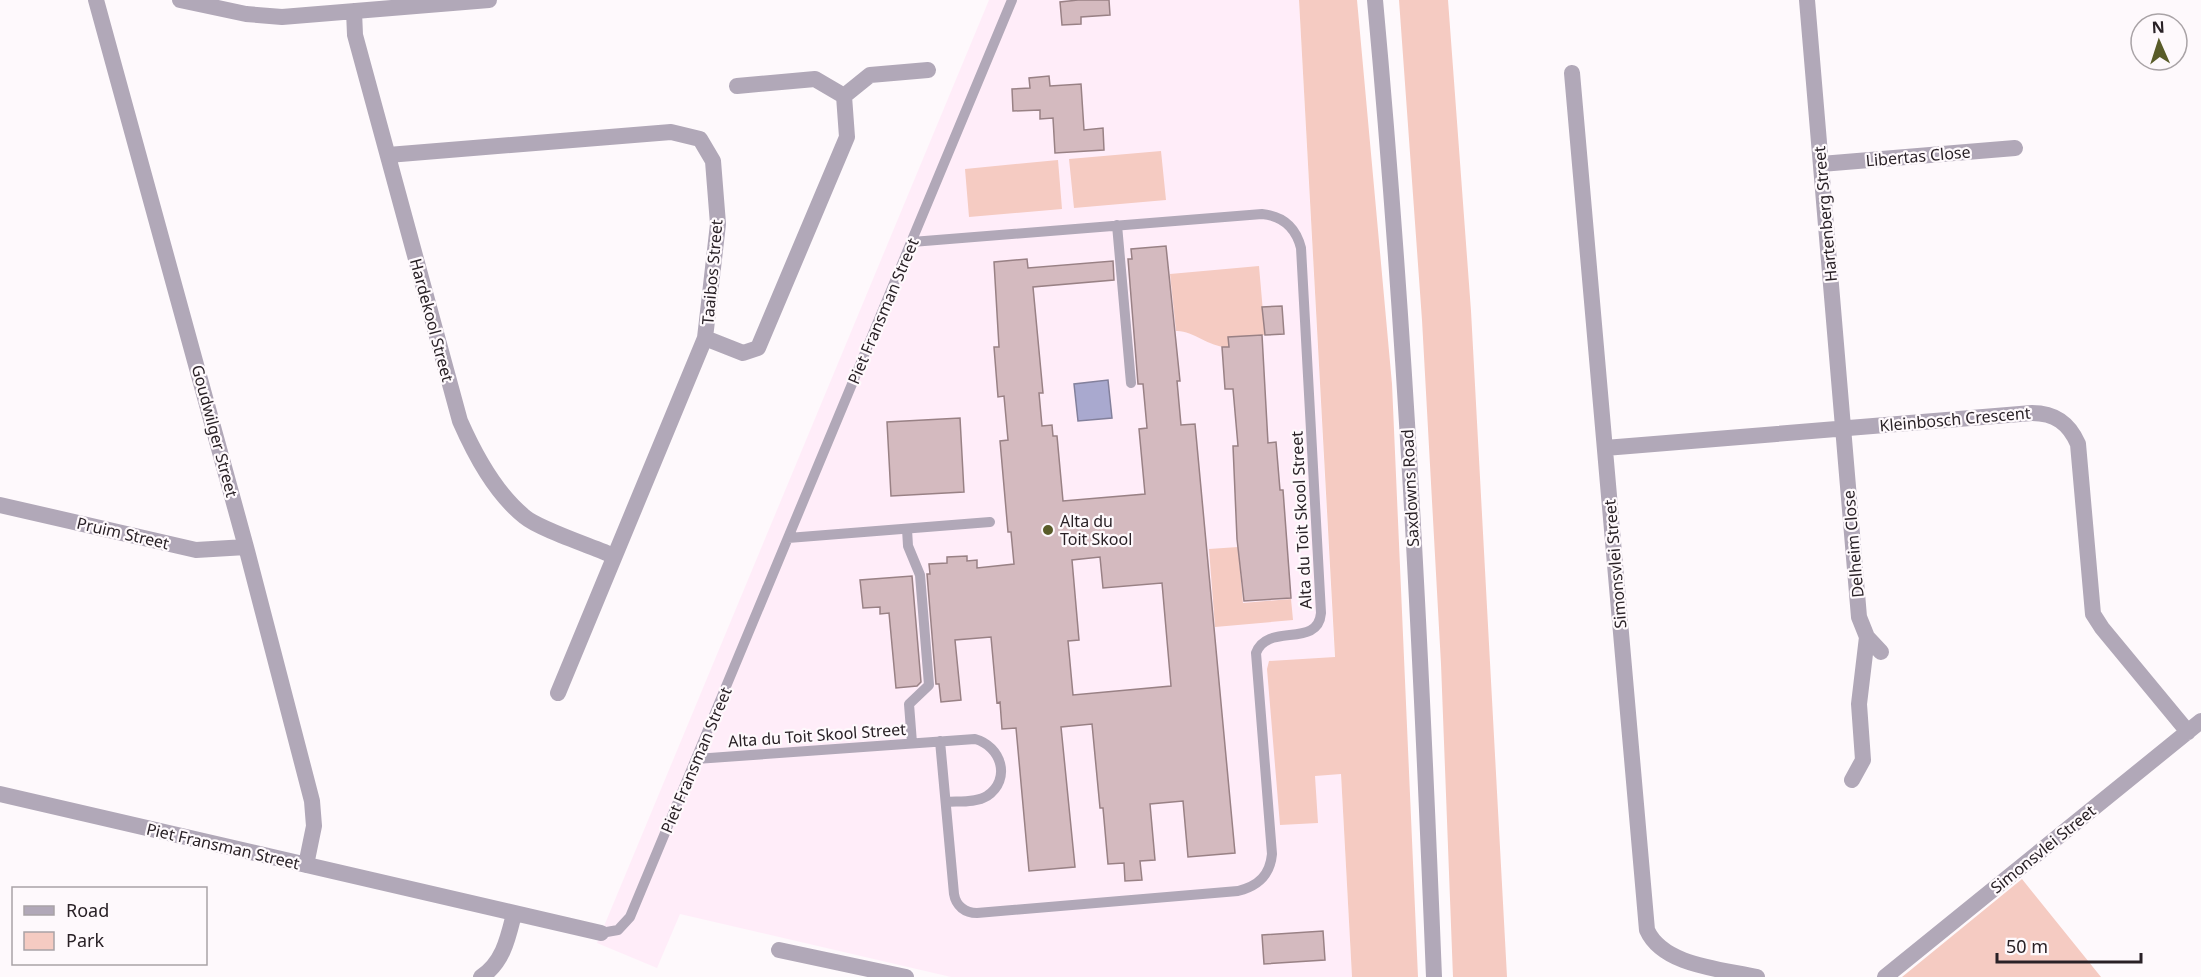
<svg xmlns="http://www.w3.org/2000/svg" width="2201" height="977" font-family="'Noto Sans',sans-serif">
<rect width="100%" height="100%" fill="#fef9fc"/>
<!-- built -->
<path fill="#ffedf9" d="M989 0H1299L1352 977H951L680 914 657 968 597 943Z"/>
<!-- green -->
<path fill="#f5cbc2" d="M1299 0H1357L1392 384 1418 977H1352L1341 774 1315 776 1318 823 1280 825 1267 669 1269 661 1335 657Z
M1399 0H1448L1471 311 1507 977H1453L1441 664 1422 320Z
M1161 151 1166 200 1074 208 1069 159Z
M1058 160 1062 209 969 217 965 169Z
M1259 266 1265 335 1229 337V347C1209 348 1193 330 1176 331L1170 274Z
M1238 547 1243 603 1291 599 1293 620 1215 627 1209 549Z
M2022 879 2101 977H1902Z"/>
<!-- water -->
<path fill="#a9a9cf" stroke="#83809c" stroke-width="1.5" d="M1108 380 1112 418 1078 421 1074 384Z"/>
<!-- building -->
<path fill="#d4babf" stroke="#998185" stroke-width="1.5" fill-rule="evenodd" d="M1078 0H1109L1110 15 1081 17V24L1062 25 1060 2Z
M1049 76 1050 86 1081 84 1084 130 1103 128 1104 150 1055 153 1053 118 1040 119V110L1013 111 1012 89 1030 88 1029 78Z
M1166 246 1180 381H1177L1181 425 1195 424 1235 853 1188 857 1183 801 1150 804 1155 860 1140 861 1142 880 1125 881 1124 863 1108 864 1103 808H1100L1092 724 1061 727 1075 867 1029 871 1016 728 1002 729 1000 702 997 703 991 637 955 640 961 700 941 702 939 684H936L927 574H930L929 564 947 563V557L967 556V561L977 560V568L1014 564 1011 532H1008L1000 441 1008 440 1004 396 998 397 994 347H999L994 262 1027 259 1028 268 1113 261 1114 280 1033 287 1043 393H1039L1042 426 1052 425 1053 436H1057L1063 501 1145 494 1139 429 1147 428 1143 384H1138L1128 259H1132L1131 249ZM1100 557 1103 588 1162 583 1171 686 1073 695 1068 641 1079 640 1072 560Z
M1282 306 1284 334 1265 335 1262 307Z
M1262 335 1268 443 1276 442 1280 490H1283L1291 598 1244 601 1237 539 1233 446H1238L1233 389H1225L1222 347H1229L1228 337Z
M960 418 964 492 891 496 887 422Z
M912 576 921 682 917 686 896 688 889 613 880 614V607L863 608 860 580Z
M1323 931 1325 960 1264 964 1262 935Z"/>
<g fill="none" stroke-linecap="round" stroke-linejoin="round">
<!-- service -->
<path stroke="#b1a8b8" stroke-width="10" d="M1117 225 1131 383
M912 242 1262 214C1283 216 1296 228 1301 248L1321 613C1318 649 1267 622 1256 653L1272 854C1270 875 1259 886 1238 891L977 913C965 913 956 906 954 894L940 741
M907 529 908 546 920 575 929 685 909 704 912 743
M788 538 990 522
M696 759 975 739C1001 746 1012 779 987 796 976 803 958 801 946 802
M601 933 618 930 630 917 1012 0"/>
<!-- minor -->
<path stroke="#b1a8b8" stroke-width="16" d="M96 0 246 547 312 801 314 826 306 865
M180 0 246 14 282 17 489 0
M1807 0 1859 617 1867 637 1881 652
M354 11 355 35 460 421C475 455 495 493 525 517 539 529 594 547 614 556
M1572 73 1647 930C1663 966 1722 969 1757 977
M844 96 870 75 928 70
M388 155 671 132 700 139 713 161 718 224 705 338 558 693
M1821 164 2015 148
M705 338 743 353 758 348 847 137 844 96 815 79 737 86
M1605 448 2032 413C2055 413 2069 423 2078 444L2093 614 2102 628 2188 732
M0 505 196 550 246 547
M1852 780 1863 760 1859 704 1867 637
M0 794 601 933
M779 950 906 977
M481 977C503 963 508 938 514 914
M1885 977 2201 721"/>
<!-- tertiary -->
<path stroke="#b1a8b8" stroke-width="16" d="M1375 0C1405 325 1421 651 1434 977"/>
</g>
<!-- markers -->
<circle fill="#595c29" stroke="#fef9fc" stroke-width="2" cx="1048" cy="530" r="6"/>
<g text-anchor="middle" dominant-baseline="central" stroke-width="4.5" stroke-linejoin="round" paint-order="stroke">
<!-- street labels -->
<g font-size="16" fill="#292126" stroke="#fef9fc">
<text transform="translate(1918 156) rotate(-5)">Libertas Close</text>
<text transform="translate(1825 214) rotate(-95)">Hartenberg Street</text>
<text transform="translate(712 272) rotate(-85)">Taaibos Street</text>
<text transform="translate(883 311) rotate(-67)">Piet Fransman Street</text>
<text transform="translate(432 320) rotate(75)">Hardekool Street</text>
<text transform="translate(1955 419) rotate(-5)">Kleinbosch Crescent</text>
<text transform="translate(215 431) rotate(75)">Goudwilger Street</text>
<text transform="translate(1410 488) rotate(-93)">Saxdowns Road</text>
<text transform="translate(1301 520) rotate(-93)">Alta du Toit Skool Street</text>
<text transform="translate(123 533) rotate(13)">Pruim Street</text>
<text transform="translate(1853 544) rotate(-95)">Delheim Close</text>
<text transform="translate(1615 564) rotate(-95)">Simonsvlei Street</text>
<text transform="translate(817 735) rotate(-4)">Alta du Toit Skool Street</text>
<text transform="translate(696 760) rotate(-67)">Piet Fransman Street</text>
<text transform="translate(223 846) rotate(13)">Piet Fransman Street</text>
<text transform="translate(2043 849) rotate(-39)">Simonsvlei Street</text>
</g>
<!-- poi labels -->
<g font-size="16" fill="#292126" stroke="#fef9fc" text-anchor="start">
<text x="1060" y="521">Alta du<tspan x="1060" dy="18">Toit Skool</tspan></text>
</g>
</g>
<!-- legend -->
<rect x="12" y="887" width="195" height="78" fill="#fef9fc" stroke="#a9a3a6" stroke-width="1.5"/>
<rect x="24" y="906" width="30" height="9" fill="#b1a8b8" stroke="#a9a3a6" stroke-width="1.5"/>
<text x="66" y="917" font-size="18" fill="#292126">Road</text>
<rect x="24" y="932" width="30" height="18" fill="#f5cbc2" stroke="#a9a3a6" stroke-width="1.5"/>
<text x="66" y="947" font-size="18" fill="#292126">Park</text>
<!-- north arrow -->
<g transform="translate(2159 42) rotate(357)"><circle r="28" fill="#fef9fc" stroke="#a9a3a6" stroke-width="1.5"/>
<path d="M0-4.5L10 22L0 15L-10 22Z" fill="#595c29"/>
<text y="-9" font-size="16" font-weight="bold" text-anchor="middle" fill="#292126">N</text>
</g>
<!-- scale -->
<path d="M1997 953v9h144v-9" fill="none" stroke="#292126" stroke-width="3"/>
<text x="2006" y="953" font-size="18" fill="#292126" stroke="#fef9fc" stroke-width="4.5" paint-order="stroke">50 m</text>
</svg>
